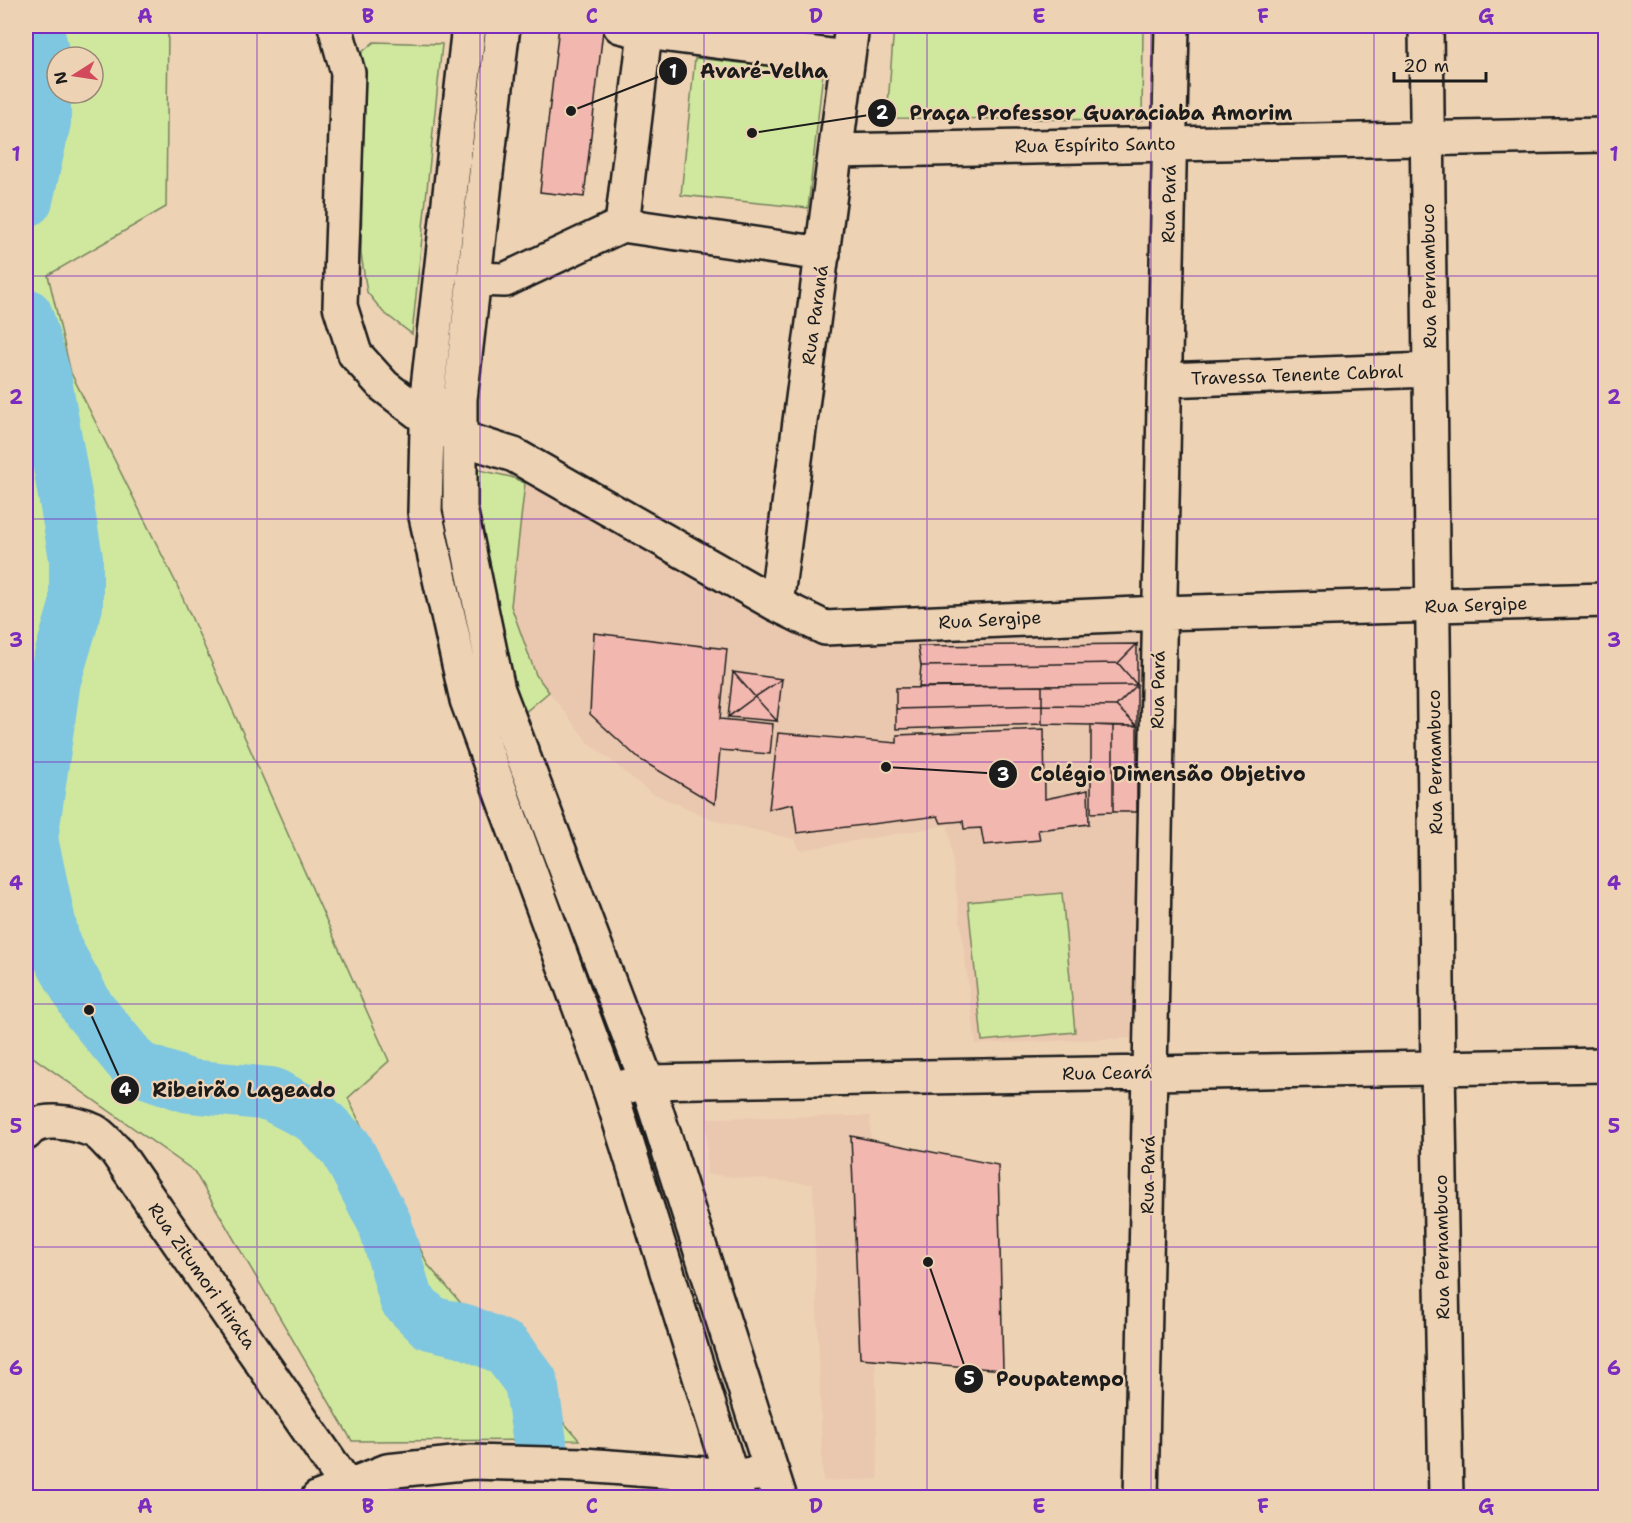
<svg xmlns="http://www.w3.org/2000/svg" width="1631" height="1523" font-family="'Shantell Sans',sans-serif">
<rect width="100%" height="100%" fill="#edd2b4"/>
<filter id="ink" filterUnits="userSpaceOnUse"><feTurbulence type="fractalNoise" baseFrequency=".0167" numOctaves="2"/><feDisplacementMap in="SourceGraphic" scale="12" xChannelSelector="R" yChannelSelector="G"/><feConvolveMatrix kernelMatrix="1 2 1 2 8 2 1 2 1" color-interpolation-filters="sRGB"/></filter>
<g filter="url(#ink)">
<!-- built -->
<path fill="#eac7af" d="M525 483 826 629 1157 614 1147 1037 976 1044 948 825 800 850 794 839 717 821 650 792 588 742 536 675 511 606Z
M870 1116 878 1479 823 1481 813 1184 707 1174V1118Z"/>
<!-- green -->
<path fill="#d0e89e" stroke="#76825d" stroke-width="1.5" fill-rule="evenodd" d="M26 26H168L166 207 48 275 71 373 176 583 389 1061 348 1098 428 1265 579 1440 352 1441 194 1171 26 1052ZM57 57H93V93H57Z
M894 26H1143L1142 120 887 118Z
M374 42 442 44 412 334 383 312 367 292 361 254 364 96 354 59Z
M695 58 823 72 808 208 681 195Z
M475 469 511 477 525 483 511 606 536 675 549 692 524 713 515 695 477 513Z
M1062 893 1075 1032 982 1041 968 902Z"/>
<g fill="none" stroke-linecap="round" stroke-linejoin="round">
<!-- river -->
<path stroke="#7fc6e0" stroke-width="54" d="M26 200 44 122V60L36 26
M26 315 44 375 76 558V606L54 680 31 839 54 946 89 1010 137 1068 189 1086 271 1094 315 1117 346 1148 385 1224 406 1299 430 1323 465 1331 506 1349 531 1382 540 1442"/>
</g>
<!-- building -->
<path fill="#f2b7af" stroke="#1c1c1c" stroke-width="1.5" d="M559 26 603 30 584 197 540 192Z
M594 633 727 649 720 719 773 724 770 754 720 750 715 804 639 759 590 714Z
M1137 644V685L1118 663Z
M1137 644 1118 663 921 666 918 646Z
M1118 663 1137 685 919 687 921 666Z
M733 672 782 679 755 697Z
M733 672 755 697 728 717Z
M782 679 777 721 755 697Z
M1137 685 1116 706 1042 705V686Z
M1137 685V726L1116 706Z
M1042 686V705L896 709V688Z
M755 697 777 721 728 717Z
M1042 705V724L896 729V709Z
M1042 705 1116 706 1137 726 1042 724Z
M1091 725 1113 726V812L1091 813Z
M1113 726H1137V812H1113Z
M1044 729 1045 799 1088 790 1089 824 1038 830 1040 840 984 845 981 828 964 829 963 821 941 823 938 816 797 833 793 804 769 809 778 733 897 743V735Z
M851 1136 998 1165 1003 1370 860 1358Z"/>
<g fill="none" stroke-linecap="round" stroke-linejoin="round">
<defs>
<path id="minor" d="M335 26 348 73 340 306 355 354 384 386 427 419 461 438 514 455 776 604 825 628 1160 613 1606 600
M620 26 645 32 847 58
M1426 26 1438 1068 1446 1498
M836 151 1606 135
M622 225 645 32
M473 279 505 280 622 225 823 254
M1165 380 1430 370
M776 604 852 26
M610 1090 647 1082 1606 1065
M26 1133C39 1115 76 1123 94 1131 102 1135 109 1145 116 1151L347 1486
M318 1498 387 1471 472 1462 583 1465 731 1476 772 1473
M1141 1498 1172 26"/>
<path id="major" d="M469 26 428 387 425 512 467 700 610 1090 738 1498
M503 26 460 399V508L498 690 647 1082 780 1498"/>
</defs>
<!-- minor casing -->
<use href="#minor" stroke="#1c1c1c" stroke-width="38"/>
<!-- major casing -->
<use href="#major" stroke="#1c1c1c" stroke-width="38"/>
<!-- minor -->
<use href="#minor" stroke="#edd2b4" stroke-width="33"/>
<!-- major -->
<use href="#major" stroke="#edd2b4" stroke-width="33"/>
</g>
</g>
<!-- grid -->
<path fill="none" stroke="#7b2cbf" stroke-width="1.5" stroke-opacity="0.55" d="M257 26V1498M480 26V1498M704 26V1498M927 26V1498M1151 26V1498M1374 26V1498M26 276H1606M26 519H1606M26 762H1606M26 1004H1606M26 1247H1606"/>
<g text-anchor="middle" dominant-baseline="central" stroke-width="4.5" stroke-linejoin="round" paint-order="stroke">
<!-- street labels -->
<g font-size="18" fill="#1c1c1c" stroke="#edd2b4">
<text transform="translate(1095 145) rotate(-1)">Rua Espírito Santo</text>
<text transform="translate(1169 204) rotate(-89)">Rua Pará</text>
<text transform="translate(1429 276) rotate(-91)">Rua Pernambuco</text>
<text transform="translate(815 315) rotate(-82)">Rua Paraná</text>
<text transform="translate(1297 375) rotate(-2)">Travessa Tenente Cabral</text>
<text transform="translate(1476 605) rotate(-2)">Rua Sergipe</text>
<text transform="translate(990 620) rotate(-3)">Rua Sergipe</text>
<text transform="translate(1158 690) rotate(-89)">Rua Pará</text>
<text transform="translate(1435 762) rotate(-91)">Rua Pernambuco</text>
<text transform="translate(1107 1073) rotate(-1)">Rua Ceará</text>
<text transform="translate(1148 1175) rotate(-89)">Rua Pará</text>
<text transform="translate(1442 1247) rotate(-91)">Rua Pernambuco</text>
<text transform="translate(202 1276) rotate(55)">Rua Zitumori Hirata</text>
</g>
</g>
<!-- callouts -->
<path fill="none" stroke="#1c1c1c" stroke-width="2" d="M571 111L673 71M752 133L882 113M886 767L1003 774M89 1010L125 1090M928 1262L969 1379"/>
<g fill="#1c1c1c" stroke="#edd2b4" stroke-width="2">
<circle cx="571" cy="111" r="6"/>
<circle cx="752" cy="133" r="6"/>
<circle cx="886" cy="767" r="6"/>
<circle cx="89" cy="1010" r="6"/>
<circle cx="928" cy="1262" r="6"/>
<circle cx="673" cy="71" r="15"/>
<circle cx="882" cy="113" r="15"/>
<circle cx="1003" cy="774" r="15"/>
<circle cx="125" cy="1090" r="15"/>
<circle cx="969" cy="1379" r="15"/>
</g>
<g font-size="18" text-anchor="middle" font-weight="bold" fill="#fff">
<text x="673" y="78">1</text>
<text x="882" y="119">2</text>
<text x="1003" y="781">3</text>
<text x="125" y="1096">4</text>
<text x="969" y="1385">5</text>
</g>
<g font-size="20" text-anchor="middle" font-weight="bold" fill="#1c1c1c" stroke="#edd2b4" stroke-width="4.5" stroke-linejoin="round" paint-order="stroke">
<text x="764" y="78">Avaré-Velha</text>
<text x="1101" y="120">Praça Professor Guaraciaba Amorim</text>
<text x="1168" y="781">Colégio Dimensão Objetivo</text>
<text x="244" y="1097">Ribeirão Lageado</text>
<text x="1060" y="1386">Poupatempo</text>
</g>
<!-- margin -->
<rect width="1631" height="1523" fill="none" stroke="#edd2b4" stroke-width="66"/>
<!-- north arrow -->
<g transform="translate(75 75) rotate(258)"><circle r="28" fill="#edd2b4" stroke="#998977" stroke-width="1.5"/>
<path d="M0-4.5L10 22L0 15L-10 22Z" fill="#d1495b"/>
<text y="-9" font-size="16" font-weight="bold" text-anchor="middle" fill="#1c1c1c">N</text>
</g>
<!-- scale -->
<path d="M1394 72v9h92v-9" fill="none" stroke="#1c1c1c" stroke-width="3"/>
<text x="1403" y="72" font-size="18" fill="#1c1c1c" stroke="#edd2b4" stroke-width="4.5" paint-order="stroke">20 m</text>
<rect x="33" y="33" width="1565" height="1457" fill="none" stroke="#7b2cbf" stroke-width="2"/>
<g font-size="20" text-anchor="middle" font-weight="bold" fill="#7b2cbf">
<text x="145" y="23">A</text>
<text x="368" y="23">B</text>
<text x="592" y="23">C</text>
<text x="816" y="23">D</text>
<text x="1039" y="23">E</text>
<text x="1263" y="23">F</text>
<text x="1486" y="23">G</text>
<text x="16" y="161">1</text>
<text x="1614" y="161">1</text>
<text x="16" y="404">2</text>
<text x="1614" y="404">2</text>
<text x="16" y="647">3</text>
<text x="1614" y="647">3</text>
<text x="16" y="890">4</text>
<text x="1614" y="890">4</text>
<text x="16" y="1133">5</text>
<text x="1614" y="1133">5</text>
<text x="16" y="1375">6</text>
<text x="1614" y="1375">6</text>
<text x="145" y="1513">A</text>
<text x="368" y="1513">B</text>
<text x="592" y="1513">C</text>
<text x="816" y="1513">D</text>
<text x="1039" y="1513">E</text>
<text x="1263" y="1513">F</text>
<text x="1486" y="1513">G</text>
</g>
</svg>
